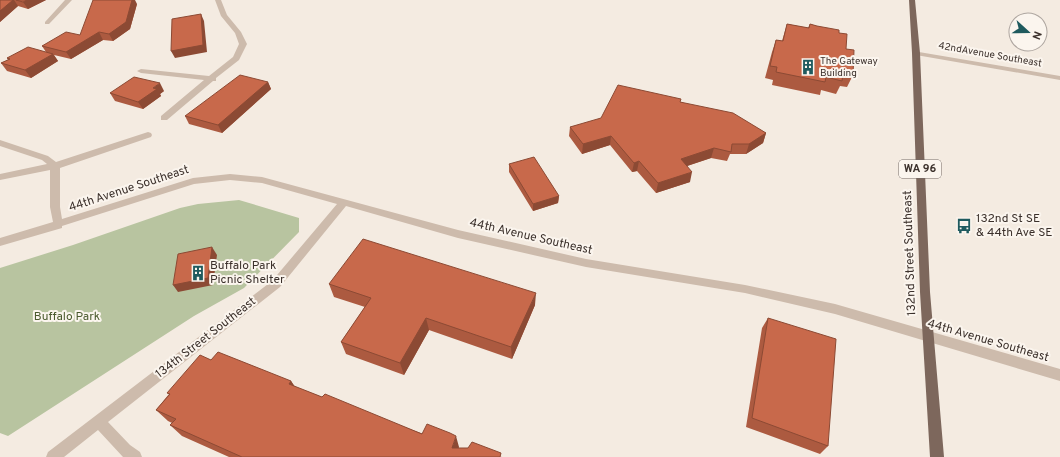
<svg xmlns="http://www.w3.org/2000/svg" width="1060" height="457" font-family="Overpass,sans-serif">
<rect width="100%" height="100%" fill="#f4ebe1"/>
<!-- green -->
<path fill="#b8c4a0" d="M239 200 299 218V232L244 288 194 316 8 436 0 433V268L73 245 180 208 198 204Z"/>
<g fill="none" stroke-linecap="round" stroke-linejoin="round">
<!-- minor -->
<path fill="#cdbbac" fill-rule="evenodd" d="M65 0H72L49 24H45V22Z
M215 0H221L227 15 241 32 247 44 239 60 216 78V81H213L167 120H161V116L204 80 141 73 137 71 141 69 209 76 233 57 239 44 235 33 221 16Z
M913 51 1060 76V80L916 55H913Z
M148 132 151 133 152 135 151 137 60 168V207L62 219 193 178 230 174 262 177 458 230 586 259 745 285 835 304 1060 369V381L835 314 745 293 586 267 458 238 346 206 280 287 108 422 130 445 140 452 142 457H123L98 430 64 457H46L48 452 272 281 337 204 262 183 230 180 194 184 62 226V228L0 246V238L53 222 50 207V170L0 180V174L47 164 42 160 0 146V140L48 156 56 162Z"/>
<!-- major -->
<path fill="#7d675c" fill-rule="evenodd" d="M909 0H915L920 53 930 292 944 457H930L920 292 912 53Z"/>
</g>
<!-- wall -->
<path fill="#ac5a40" d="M0 0H46L28 9 18 6 0 22Z
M137 4 130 29 113 41 103 40 71 59 54 55 58 61 31 78 7 71 1 63 8 60 7 58 46 52 42 46 80 35Z
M787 24 808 28 810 24 839 33 846 49 853 75 847 87 840 86 836 94 821 90 820 95 772 85 773 80 765 78 772 52 776 40 782 41Z
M268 82 271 89 222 133 189 124 185 116Z
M164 91 160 94 161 96 143 109 115 101 110 93Z
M681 102 766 133 763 143 746 154H730L727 161 711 158 687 166 690 182 656 193 637 171 632 172 610 145 582 154 569 136 570 127Z
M509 164 559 196 558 203 533 211 509 172Z
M329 284 535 305 512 359 429 330 404 375 346 354 341 342 365 307 334 297Z
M768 318 828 446 820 454 746 427 762 328Z
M211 360 291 381 295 387 322 397 459 447 458 448 502 457H229L182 436 170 425 172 423 168 421 156 410 169 394 167 393Z"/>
<!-- shaded-wall -->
<path fill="#8c4a34" d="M13 0H14L18 6 0 22V11Z
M27 0H46L28 9 23 2Z
M132 0H135L137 4 130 29 113 41 109 34Z
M201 14 204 21 207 52 175 58 171 51Z
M99 32 103 40 71 59 66 52Z
M53 54 58 61 31 78 25 70Z
M268 82 271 89 222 133 218 125Z
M160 83 164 91 160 94 161 96 143 109 138 102 153 88Z
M766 133 763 143 746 154 749 144Z
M611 136 610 145 582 154 583 144Z
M714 148 711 158 678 169 681 159Z
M639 161 637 171 632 172 634 163Z
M692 172 690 182 656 193 658 183Z
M559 196 558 203 533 211V204Z
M212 247 217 255 213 285 178 292 173 285Z
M536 293 535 305 512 359 511 347Z
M426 318 429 330 404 375 400 363Z
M291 381 299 393 289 384Z
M456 436 459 447 455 457 452 448Z"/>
<!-- building -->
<path fill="#c8694b" stroke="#8c4a34" d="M0 0H13L0 11Z
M16 0H27L23 2Z
M93 0H132L126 22 109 34 99 32 66 52 42 46 66 32 80 35Z
M201 14 203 45 171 51 172 19Z
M787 24 809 28 810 24 817 26 839 30V33L847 34 846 49 854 50 853 75 843 73 842 81 826 77 825 82 776 72 777 67 770 66 776 40 783 41Z
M28 47 53 54 25 70 1 63 10 59 7 58Z
M240 75 268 82 218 125 185 116Z
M134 77 160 83 153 88 157 89 138 102 110 93Z
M618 85 681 99 680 102 733 113 766 133 749 144H732L731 152 714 148 681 159 692 172 658 183 639 161 634 163 611 136 583 144 570 127 601 118Z
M534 157 559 196 533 204 509 164Z
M363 239 536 293 511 347 426 318 400 363 341 342 371 298 329 284Z
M212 247 208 278 173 285 178 254Z
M768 318 836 339 828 446 752 418Z
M218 352 291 381 289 384 322 397 325 394 422 434 427 424 450 433 456 436 452 448H468L472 442 501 453 500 457H242L170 425 176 419 156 410 170 394 167 393 200 355 211 360Z"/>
<!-- icons -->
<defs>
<symbol id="building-bare" viewBox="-9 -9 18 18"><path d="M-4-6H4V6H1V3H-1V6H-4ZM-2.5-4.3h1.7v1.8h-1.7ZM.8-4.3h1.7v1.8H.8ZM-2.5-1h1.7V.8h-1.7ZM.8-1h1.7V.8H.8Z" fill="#1f5a5e" stroke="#fbf5ee" stroke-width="2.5" paint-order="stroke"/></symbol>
<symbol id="bus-bare" viewBox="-9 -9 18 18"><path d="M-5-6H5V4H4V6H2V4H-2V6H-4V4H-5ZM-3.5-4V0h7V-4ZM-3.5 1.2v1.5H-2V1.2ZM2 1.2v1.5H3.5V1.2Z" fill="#1f5a5e" stroke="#fbf5ee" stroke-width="2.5" paint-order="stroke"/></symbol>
</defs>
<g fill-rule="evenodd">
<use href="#building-bare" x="797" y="56" width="22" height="22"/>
<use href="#bus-bare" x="953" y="215" width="22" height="22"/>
<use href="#building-bare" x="187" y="262" width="22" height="22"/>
</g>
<g text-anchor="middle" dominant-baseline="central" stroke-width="4" stroke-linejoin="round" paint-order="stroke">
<!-- far-street labels -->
<g font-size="10" fill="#3b302b" stroke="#fbf5ee">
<text transform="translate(990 55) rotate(10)">42ndAvenue Southeast</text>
</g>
<!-- far-poi labels -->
<g font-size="10" fill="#3b302b" stroke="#fbf5ee" text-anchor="start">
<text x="820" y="61">The Gateway<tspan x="820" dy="12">Building</tspan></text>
</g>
<!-- shield labels -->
<rect fill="#fbf5ee" stroke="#756b66" stroke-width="1" x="899" y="160" width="42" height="18" rx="3"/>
<g font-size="11" font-weight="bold" fill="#3b302b">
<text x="920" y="169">WA 96</text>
</g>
<!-- street labels -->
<g font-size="12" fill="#3b302b" stroke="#fbf5ee">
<text transform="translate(129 189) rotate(-18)">44th Avenue Southeast</text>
<text transform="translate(531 237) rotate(13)">44th Avenue Southeast</text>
<text transform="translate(910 253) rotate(-92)">132nd Street Southeast</text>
<text transform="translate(206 338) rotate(-38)">134th Street Southeast</text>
<text transform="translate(988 341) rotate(16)">44th Avenue Southeast</text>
</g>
<!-- poi labels -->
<g font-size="12" fill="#3b302b" stroke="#fbf5ee" text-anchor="start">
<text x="976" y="219">132nd St SE<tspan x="976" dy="14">&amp; 44th Ave SE</tspan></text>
<text x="210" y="266">Buffalo Park<tspan x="210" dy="14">Picnic Shelter</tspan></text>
</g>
<!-- park labels -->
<g font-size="12" fill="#4a5a2e" stroke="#fbf5ee">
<text x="67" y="317">Buffalo Park</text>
</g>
</g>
<!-- north arrow -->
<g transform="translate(1028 32) rotate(111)"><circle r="19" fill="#fbf5ee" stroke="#aea6a0"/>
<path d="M0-3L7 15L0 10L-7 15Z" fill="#1f5a5e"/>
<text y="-6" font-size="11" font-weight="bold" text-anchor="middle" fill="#3b302b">N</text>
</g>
</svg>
